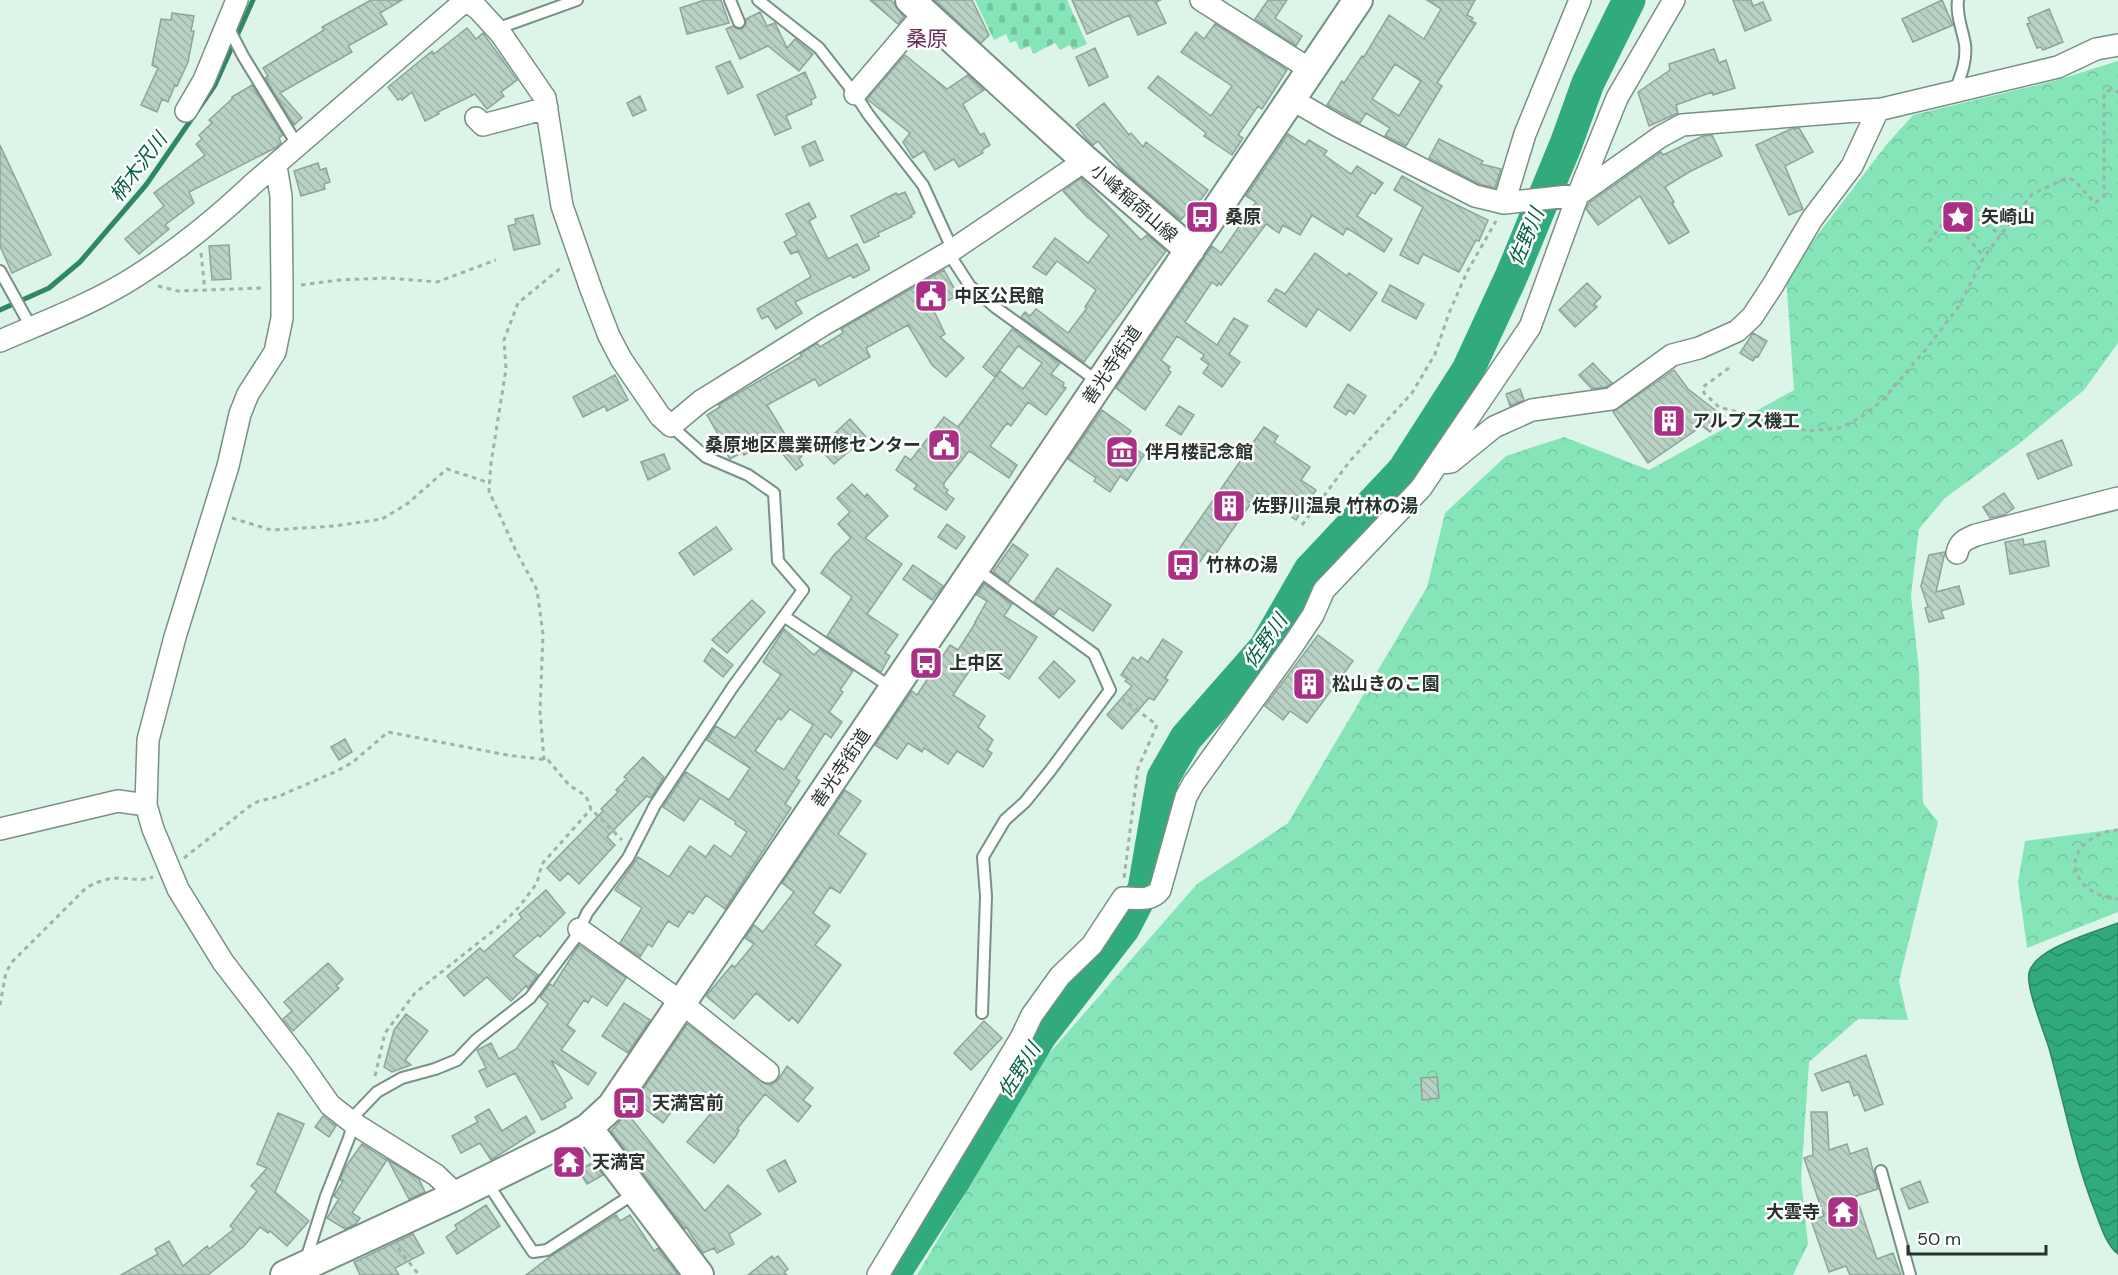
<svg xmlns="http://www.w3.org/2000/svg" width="2118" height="1275" font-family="'DM Sans','Noto Sans JP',sans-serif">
<defs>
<pattern id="forest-crowns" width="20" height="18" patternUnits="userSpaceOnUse" patternTransform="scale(1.5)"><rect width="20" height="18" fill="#86e5b8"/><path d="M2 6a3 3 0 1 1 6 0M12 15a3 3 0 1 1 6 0" fill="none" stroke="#74c59e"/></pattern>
<pattern id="cemetery-stones" width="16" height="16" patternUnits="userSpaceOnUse" patternTransform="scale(1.5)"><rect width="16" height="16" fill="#86e5b8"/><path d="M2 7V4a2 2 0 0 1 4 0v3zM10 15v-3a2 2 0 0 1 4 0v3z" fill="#74c59e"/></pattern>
<pattern id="water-waves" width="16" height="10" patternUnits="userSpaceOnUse" patternTransform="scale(1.5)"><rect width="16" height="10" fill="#32ab7c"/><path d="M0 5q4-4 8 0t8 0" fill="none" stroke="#2a8c66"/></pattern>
<pattern id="building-back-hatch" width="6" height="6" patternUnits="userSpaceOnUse" patternTransform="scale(1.5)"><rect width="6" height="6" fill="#b8d1c4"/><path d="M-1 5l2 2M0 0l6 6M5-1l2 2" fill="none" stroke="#9eb4a9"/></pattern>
</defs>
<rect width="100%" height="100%" fill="#dcf5e8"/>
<!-- forest -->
<path fill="url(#forest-crowns)" d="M2118 61V343L2084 390 2020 443 1945 498 1919 529 1911 595 1919 671 1923 803 1938 822 1899 981 1908 1020 1858 1019 1809 1062 1801 1179 1808 1244 1793 1275H917L1047 1056 1197 884 1288 823 1427 587 1445 513 1506 456 1564 437 1649 470 1794 390 1786 276 1887 144 1913 115 2054 81Z
M2118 829V912L2027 948 2018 882 2025 841Z"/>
<!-- cemetery -->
<path fill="url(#cemetery-stones)" d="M975 0H1067L1087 44 1073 50 1070 45 1060 50 1055 43 1033 54 1030 46 1020 50 1016 41 1010 43 1006 34 994 40Z"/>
<!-- water -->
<path fill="url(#water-waves)" stroke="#2f8765" stroke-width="1.5" d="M2118 923V1254C2106 1245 2100 1224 2095 1211 2074 1158 2064 1102 2049 1048 2044 1031 2026 989 2029 973 2034 948 2096 932 2118 923Z"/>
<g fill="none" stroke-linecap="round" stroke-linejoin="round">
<!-- stream -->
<path stroke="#2f8765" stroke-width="5" d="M0 310 49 288 80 262 146 185 215 85 253 0"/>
<!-- river -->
<path stroke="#32ab7c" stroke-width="33" d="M893 1275 953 1182 1040 1036 1123 929 1144 889 1163 778 1186 738 1265 648 1310 570 1404 470 1468 370 1511 277 1566 144 1588 83 1629 0"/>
</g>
<!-- building -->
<path fill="url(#building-back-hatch)" stroke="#8da598" stroke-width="1.5" fill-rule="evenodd" d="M371 0H402L380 13 387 24 348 46 352 52 280 93 302 118 294 125 265 78 268 76 263 68 324 30 322 27Z
M705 0H721L729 23 687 34 680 8Z
M870 0H891L904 17 898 24Z
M934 0H972L989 35 981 43Z
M1072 0H1161L1156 2 1166 23 1138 35 1129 15 1087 34Z
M1268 0H1287L1275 18 1302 36 1296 46 1255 19Z
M1427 0H1475L1467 15 1473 18 1471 21 1476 23 1437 83 1442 86 1406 146 1385 136 1390 128 1366 113 1360 123 1327 105 1342 81 1344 83 1362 56 1364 57 1389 15 1424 39 1441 9ZM1395 64 1421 81 1399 116 1372 99Z
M1733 0H1751L1753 6 1763 2 1771 20 1745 31Z
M1942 0 1953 25 1913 42 1902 19Z
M2049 9 2063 42 2043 50 2041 47 2037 48 2027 24 2030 23 2028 18Z
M760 12 767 26 775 23 787 48 795 39 813 54 799 71 768 46 740 59 726 29 733 26 737 29H742L746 24V19Z
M172 13 194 16 191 31H194L188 62 177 86 175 85 168 102 162 99 157 112 141 105 158 68 152 65 161 19 171 20Z
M1215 24 1287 70 1262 109 1258 106 1238 135 1243 138 1232 155 1204 136 1206 133 1148 88 1158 76 1211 116 1232 86 1181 52 1196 32 1204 39Z
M467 28 476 39 483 33 517 80 501 92 504 96 487 109 475 94 438 112 439 114 425 121 412 92 402 100 401 98 398 100 388 87 432 51 434 54Z
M1095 48 1108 77 1089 86 1076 57Z
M1714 49 1719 63 1726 60 1735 88 1713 95 1712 92 1676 105 1678 113 1649 126 1638 92 1670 70 1669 64Z
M905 55 947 89 968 75 984 90 963 104 980 135 984 133 990 145 982 150 983 153 959 167 954 159 935 170 924 151 913 158 903 142 910 133 867 99Z
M730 61 743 87 728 94 716 67Z
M805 72 816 97 811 100 812 104 786 116 791 128 775 135 757 95Z
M252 85 283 135 279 138 281 143 275 148 189 192 194 203 165 225 169 229 139 254 125 239 164 206 154 193 205 155 196 144 202 139 199 135 212 123 209 120 232 99V97Z
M640 96 646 110 633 116 627 103Z
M1104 103 1129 135 1131 133 1143 147 1146 142 1208 190 1195 207 1193 206 1181 220 1123 171 1098 141 1093 145 1087 139 1076 125Z
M1799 128 1813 152 1785 166 1803 209 1789 215 1756 145 1791 129Z
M1288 134 1305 145 1309 140 1327 151 1324 155 1351 174 1357 166 1383 183 1375 194 1372 192 1357 216 1392 239 1384 252 1347 228 1343 235 1312 215 1300 235 1283 225 1279 233 1266 224 1221 285 1219 283 1217 286 1212 282 1185 322 1217 345 1234 318 1248 326 1229 354 1240 362 1222 387 1203 373 1209 365 1201 359 1204 355 1177 336 1161 360 1170 367 1168 370 1171 372 1145 410 1116 388 1212 246 1221 253 1256 202 1246 196Z
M1712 135 1722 156 1689 172 1665 187 1674 202 1672 203 1689 232 1669 244 1640 196 1598 225 1586 209 1589 203 1661 152 1663 155 1703 136Z
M1439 139 1483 161 1481 164 1501 169 1495 188 1479 184 1429 158Z
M815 141 823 160 810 166 802 147Z
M0 145 51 255 12 273 0 246Z
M318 163 320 170 326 168 330 182 324 184 325 189 301 196 294 171Z
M1402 176 1430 192 1488 220 1479 241 1476 240 1459 272 1423 254 1418 264 1400 255 1423 207 1394 190Z
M1081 178 1141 240 1147 235 1166 251 1084 362 1021 317 1025 312 1030 316 1036 309 1068 333 1087 308 1085 307 1096 290 1057 261 1046 275 1033 267 1055 238 1088 263 1109 235 1086 216 1063 191Z
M905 192 915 213 911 215 912 217 878 233 879 236 864 243 851 216 896 193 898 195Z
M809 203 816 217 809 221 828 259 857 244 869 267V270L853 278 851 275 795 302 802 313 776 329 768 316 762 319 757 309 811 277 798 251 791 254 784 242 797 235 786 214Z
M533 215 540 244 514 250 508 226 516 224 515 219Z
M229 245 231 279 212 280 209 246Z
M1315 253 1347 276 1349 273 1377 293 1350 331 1318 309 1306 327 1268 301 1276 289 1285 294Z
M944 270 958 295 933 309 945 334 940 337 964 358 946 377 932 365 908 325 866 348 870 357 819 386 815 379 767 405 786 436 788 435 804 454 799 459 803 465 796 470 770 439 744 455 743 452 730 459 716 435 718 434 707 415 720 407 718 405 802 356 800 354 817 343 820 347 843 333 841 329Z
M1587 283 1601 297 1594 304 1597 307 1575 327 1559 310Z
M1390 285 1424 304 1416 319 1382 301Z
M1012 329 1060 363 1051 374 1064 383 1063 386 1066 388 1046 415 1028 402 1011 426 1007 423 990 446 1017 465 1009 478 969 451 944 483V487L948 490 946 493 954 499 946 510 914 489 917 485 896 470 905 456 911 460 944 417 958 427 1000 371 1023 389 1042 363 1018 346 995 377 983 367Z
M1753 333 1767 341 1758 357 1756 356 1753 361 1740 353Z
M1593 363 1602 373 1612 383 1606 387 1592 389 1579 375Z
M1674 370 1688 389 1723 416 1710 432 1702 426 1648 463 1613 412Z
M615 375 628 400 607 411 605 406 583 417 573 397Z
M1348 384 1366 396 1354 414 1349 410 1346 415 1334 407Z
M1520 389 1524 400 1510 406 1506 394Z
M1179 406 1194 415 1181 435 1166 425Z
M1102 410 1131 431 1124 441 1144 455 1127 481 1120 476 1110 492 1094 481 1096 478 1068 459Z
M850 419 866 437 834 464 819 448Z
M1264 427 1278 436 1274 442 1310 467 1301 480 1316 490 1296 520 1258 493 1215 555 1208 550 1197 566 1177 552Z
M2062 440 2072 465 2038 479 2027 454Z
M664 454 670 469 648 480 641 462Z
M852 484 865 497 867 494 888 516 865 538 902 564 867 614 898 635 885 653 890 656 881 672 827 636 852 597 821 573 833 556 851 538 838 524 850 512 837 498Z
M2004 493 2014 508 2004 515 1990 518 1983 507Z
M947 524 965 537 956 549 938 537Z
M716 527 732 549 694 575 679 553Z
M2023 539 2024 545 2045 541 2049 566 2010 574 2005 542Z
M1013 544 1028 555 1008 583 993 572Z
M1945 552 1936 592 1959 586 1964 604 1941 611 1944 618 1929 622 1925 608 1928 607 1921 586 1929 555Z
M913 565 943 586 932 600 903 579Z
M1057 568 1111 605 1093 631 1059 608 1054 615 1034 602Z
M984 584 1012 604 1004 616 1037 637 1009 679 978 658 953 695 985 716 978 727 993 740 987 750 992 753 983 767 957 751 948 764 924 748 922 752 908 743 897 759 875 745 912 691 917 695 950 645 958 650 976 622H975L987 601 977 595Z
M752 600 765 612 727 653 712 640Z
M784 629 814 655 820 649 853 671 840 690 843 692 829 712 842 722 831 738 825 733 796 778 800 781 785 804 791 808 725 909 706 895 693 914 689 911 678 927 668 921 652 947 648 944 640 957 620 943 642 908 615 890 638 857 669 877 690 846 706 857 714 845 731 857 747 832 735 824 736 822 700 798 684 821 663 807 686 772 729 800 750 768 707 740 716 726 735 738 781 675 763 662ZM790 709 813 725 784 770 755 751 778 718 781 720Z
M1318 635 1353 661 1307 723 1290 711 1283 720 1265 706Z
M1163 639 1182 652 1165 678 1168 680 1154 700 1149 698 1122 729 1107 715 1132 686 1125 681 1127 679 1121 675 1133 657 1138 661 1141 657 1148 662Z
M712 648 733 665 723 677 704 661Z
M1054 661 1075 681 1059 698 1039 678Z
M345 739 352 752 339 760 331 747Z
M643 757 664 777 651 798 647 796 607 837 615 845 579 884 568 873 560 881 547 868 603 811 601 809 618 792 616 790 627 779 624 777Z
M845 790 861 801 838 834 866 854 840 893 830 887 813 913 830 926 815 945 841 965 798 1023 792 1017 789 1021 756 993 734 1019 706 996 732 965 735 967 754 944 745 938 754 925 763 932 794 892 782 883Z
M546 890 565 913 540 937 538 935 513 956 538 975 528 988 526 986 511 1001 487 977 464 996 447 976 480 948 484 952 522 918 519 914Z
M579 945 626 978 607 1006 592 996 588 1003 584 1000 567 1025 575 1031 561 1050 596 1073 588 1085 551 1060 572 1098 564 1103 566 1107 542 1120 515 1073 487 1087 479 1071 486 1068 477 1050 491 1043 499 1059 516 1049 548 1004 540 997 550 984 553 986Z
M328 963 343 979 336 986 339 988 293 1031 283 1019 292 1011 284 1002Z
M624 1003 650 1020 628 1053 602 1036Z
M406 1014 428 1031 405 1060 411 1065 392 1072 384 1067 394 1030Z
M984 1021 1002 1038 971 1070 954 1053Z
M687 1024 766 1084 771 1085 778 1080 787 1066 813 1088 803 1100 811 1106 798 1122 765 1094 737 1129 739 1130 736 1136 714 1163 687 1142 712 1112 686 1092 663 1123 635 1101Z
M1866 1055 1883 1104 1865 1111 1858 1094 1854 1096 1849 1081 1822 1091 1815 1074Z
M1437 1077 1439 1098 1422 1100 1421 1078Z
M489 1109 502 1131 526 1116 535 1132 491 1160 480 1143 461 1153 452 1136 478 1122 475 1117Z
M1811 1112H1827L1829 1150 1847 1144 1850 1154 1867 1148 1878 1189 1856 1196 1877 1259 1893 1253 1901 1275H1850L1846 1266 1829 1272 1811 1220 1824 1216 1804 1158 1813 1155Z
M278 1113 304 1124 275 1192 309 1221 287 1246 270 1231 268 1233 260 1227 244 1246 208 1275H121L158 1254 155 1249 169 1241 183 1266 207 1246 209 1249 234 1229 230 1226 257 1191 251 1186 267 1168 257 1164Z
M627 1113 705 1211 728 1185 761 1214 729 1234 734 1244 717 1253 714 1248 703 1253 686 1227 684 1228 635 1163 639 1160 626 1151 611 1131Z
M323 1116 336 1126 329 1137 315 1127Z
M362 1144 387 1160 352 1213 360 1218 356 1224 345 1229 327 1218 339 1199 334 1196 343 1181 340 1180 346 1166Z
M388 1160 419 1179 425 1192 409 1199Z
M785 1160 796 1182 779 1192 767 1170Z
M593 1162 603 1175 587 1184 579 1171Z
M1920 1181 1928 1202 1909 1209 1901 1189Z
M486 1205 500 1226 457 1254 446 1237 457 1229 455 1225Z
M616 1215 620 1221 630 1215 654 1251 658 1248 678 1275H526L551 1256Z
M413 1234 424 1253 395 1268 399 1275H360L354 1262Z
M772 1256 774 1259 778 1256 788 1269 784 1272 787 1275H748Z"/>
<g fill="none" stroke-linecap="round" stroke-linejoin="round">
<defs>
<path id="lane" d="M730 0 739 22
M758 0 819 48 855 94 868 114 923 185 949 242 953 260 970 286 995 307 1100 383
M227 25 243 56 298 146
M496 29 577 0
M1955 91C1961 75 1967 61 1965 44 1962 28 1956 15 1958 0
M0 271 31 327
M975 568 1094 654 1110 690 1050 771 1025 802 1005 820 983 857 986 896 982 1013
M785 617 892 688
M1881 1171 1910 1275
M486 1181 533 1252 547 1250 635 1193
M309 1260 308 1253 326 1196 349 1138 356 1114 377 1092 402 1078 435 1069 457 1060 476 1040 530 998 576 937 587 913 628 858 655 805 732 688 803 590 778 561 774 493 748 475 706 457 671 426"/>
<path id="street" d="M466 0 478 9 501 34 545 98 562 206 592 292 609 336 621 359 660 416 671 426 701 401 823 325 951 251 1074 168 1084 159
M1201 0 1311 70
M855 94 924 13
M1291 99 1338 126 1475 196 1504 203 1578 195 1660 137 1682 125 1882 109 2058 67 2096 49 2118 45
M186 111 204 80 237 0
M476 118 483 125 547 108
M276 166 281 196 282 287V318L275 352 248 394 240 414 228 466 175 637 148 740 146 805 153 829 178 889 223 962 300 1062 330 1105 353 1123 436 1175 457 1195
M1504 203 1525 134 1580 0
M0 341C46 321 95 303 138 275 179 249 218 217 254 183L466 0
M1441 463 1451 462 1494 427 1532 410 1611 399 1672 355 1699 348 1737 331 1752 317 1773 285 1812 219 1852 166 1878 110
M1957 553C1959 542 1966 539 1976 535L2118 498
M0 829 118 801 146 805
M579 929 674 997 768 1072
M878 1275 1021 1038 1032 1015 1060 976 1092 945 1123 898C1137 898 1151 902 1160 890L1186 797 1193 784 1293 645 1313 615 1324 590 1421 488 1530 327 1578 195 1617 98 1674 0"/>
<path id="secondary" d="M910 0 1084 159 1190 250
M588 1128 699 1275
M285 1275 457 1195 566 1141 588 1128 612 1106 1358 0"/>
</defs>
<!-- lane casing -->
<use href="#lane" stroke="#799084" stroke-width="14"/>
<!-- street casing -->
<use href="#street" stroke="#799084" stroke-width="24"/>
<!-- secondary casing -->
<use href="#secondary" stroke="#799084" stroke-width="32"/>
<!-- path -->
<path stroke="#9eb2a8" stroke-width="3" stroke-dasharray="4.5 4.5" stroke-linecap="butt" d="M1946 219 1962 231 1984 257
M1929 242 1956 205 2000 234
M201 253 205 291
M301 285 339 280 389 278 437 282 496 260
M158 286 178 291 262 288
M1729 368 1703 387 1704 393 1719 407 1808 431 1839 428 1860 418 1882 401 1927 348 1959 306 1984 257 2032 194 2067 178 2074 180 2095 203 2104 196V96L2105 92 2110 90 2118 92
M232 518 271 530 334 526 382 519 407 504 447 469 490 483
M1302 525 1350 461 1412 393 1435 354 1449 313 1467 272 1496 221
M1121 698 1157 725 1138 768 1124 878
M544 760 540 711 543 634 537 590 516 551 489 491 491 463 506 369 504 340 518 303 562 267
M2118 830C2100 830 2073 846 2075 867 2078 887 2100 898 2118 899
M184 858 250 806 259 801 277 797 337 771 353 762 388 732 507 755 548 760 569 785 586 796 591 809 622 840
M0 1005 6 972 13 961 86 888C96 882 107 878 119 878 132 878 141 882 153 877
M375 1076 385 1033 415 993 502 924 519 907 537 883 542 864 591 809
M398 1248 419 1275"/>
<!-- lane -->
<use href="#lane" stroke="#fff" stroke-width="10"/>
<!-- street -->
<use href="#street" stroke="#fff" stroke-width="21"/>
<!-- secondary -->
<use href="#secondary" stroke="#fff" stroke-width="28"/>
</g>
<!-- icons -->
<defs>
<symbol id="bus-square" viewBox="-11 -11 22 22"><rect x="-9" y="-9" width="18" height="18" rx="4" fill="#aa3085" stroke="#fff"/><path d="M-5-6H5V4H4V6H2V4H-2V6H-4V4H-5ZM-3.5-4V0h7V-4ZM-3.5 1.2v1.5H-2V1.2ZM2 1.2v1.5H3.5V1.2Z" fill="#fff"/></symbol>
<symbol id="sight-square" viewBox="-11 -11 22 22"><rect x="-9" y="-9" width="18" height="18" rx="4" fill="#aa3085" stroke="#fff"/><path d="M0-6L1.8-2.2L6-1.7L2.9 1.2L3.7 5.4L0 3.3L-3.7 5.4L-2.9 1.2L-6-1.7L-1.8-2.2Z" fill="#fff"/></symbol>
<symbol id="civic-square" viewBox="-11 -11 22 22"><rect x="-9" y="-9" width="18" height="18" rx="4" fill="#aa3085" stroke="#fff"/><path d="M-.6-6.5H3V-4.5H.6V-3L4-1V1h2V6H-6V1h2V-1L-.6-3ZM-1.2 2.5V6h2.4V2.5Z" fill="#fff"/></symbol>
<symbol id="building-square" viewBox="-11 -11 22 22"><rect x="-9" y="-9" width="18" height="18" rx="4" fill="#aa3085" stroke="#fff"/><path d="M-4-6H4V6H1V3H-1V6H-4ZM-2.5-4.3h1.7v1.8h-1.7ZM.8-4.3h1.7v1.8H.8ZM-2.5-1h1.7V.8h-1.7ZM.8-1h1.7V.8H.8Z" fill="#fff"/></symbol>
<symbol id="museum-square" viewBox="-11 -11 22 22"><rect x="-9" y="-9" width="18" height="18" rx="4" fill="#aa3085" stroke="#fff"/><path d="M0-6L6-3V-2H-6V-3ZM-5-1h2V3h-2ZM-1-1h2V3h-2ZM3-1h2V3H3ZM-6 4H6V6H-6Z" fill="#fff"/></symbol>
<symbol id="temple-square" viewBox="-11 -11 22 22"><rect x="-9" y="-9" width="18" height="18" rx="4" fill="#aa3085" stroke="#fff"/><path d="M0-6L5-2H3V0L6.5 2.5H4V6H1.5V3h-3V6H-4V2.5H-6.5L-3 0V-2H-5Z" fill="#fff"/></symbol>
</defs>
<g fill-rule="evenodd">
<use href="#bus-square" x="1183" y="198" width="38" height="38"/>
<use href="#sight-square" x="1939" y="198" width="38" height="38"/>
<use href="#civic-square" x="912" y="277" width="38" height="38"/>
<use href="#building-square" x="1650" y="402" width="38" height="38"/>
<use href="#civic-square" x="925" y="426" width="38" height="38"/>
<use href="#museum-square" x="1103" y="433" width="38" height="38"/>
<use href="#building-square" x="1210" y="487" width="38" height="38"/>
<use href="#bus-square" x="1164" y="546" width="38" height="38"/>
<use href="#bus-square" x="907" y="644" width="38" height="38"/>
<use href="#building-square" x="1290" y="665" width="38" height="38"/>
<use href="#bus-square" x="610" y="1084" width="38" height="38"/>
<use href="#temple-square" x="550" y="1143" width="38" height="38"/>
<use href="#temple-square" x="1824" y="1193" width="38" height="38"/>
</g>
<g text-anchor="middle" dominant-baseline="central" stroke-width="5" stroke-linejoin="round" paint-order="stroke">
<!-- street labels -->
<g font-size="18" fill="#29332e" stroke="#fff">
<text transform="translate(1134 203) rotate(41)">小峰稲荷山線</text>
<text transform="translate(1112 365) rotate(-56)">善光寺街道</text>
<text transform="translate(841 768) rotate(-56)">善光寺街道</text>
</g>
<!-- poi labels -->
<g font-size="18" font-weight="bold" fill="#29332e" stroke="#fff" text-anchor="start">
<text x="1225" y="217">桑原</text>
<text x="1981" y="217">矢崎山</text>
<text x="954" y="296">中区公民館</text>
<text x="1692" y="421">アルプス機工</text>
<text x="921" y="445" text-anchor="end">桑原地区農業研修センター</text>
<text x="1145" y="452">伴月楼記念館</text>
<text x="1252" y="506">佐野川温泉 竹林の湯</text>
<text x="1206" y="565">竹林の湯</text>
<text x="949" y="663">上中区</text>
<text x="1332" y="684">松山きのこ園</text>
<text x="652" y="1103">天満宮前</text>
<text x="592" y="1162">天満宮</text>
<text x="1820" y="1212" text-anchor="end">大雲寺</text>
</g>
<!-- water labels -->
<g font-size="20" font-style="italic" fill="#026242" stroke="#fff">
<text transform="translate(138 167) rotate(-53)">柄木沢川</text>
<text transform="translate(1526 237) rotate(-67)">佐野川</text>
<text transform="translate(1265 641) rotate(-55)">佐野川</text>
<text transform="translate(1019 1070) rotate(-58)">佐野川</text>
</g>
<!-- quarter labels -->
<g font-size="21" fill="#6a2e55" stroke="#fff">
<text x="927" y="39">桑原</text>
</g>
</g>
<!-- scale -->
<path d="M1908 1245v9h138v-9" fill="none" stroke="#29332e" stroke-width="3"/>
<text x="1917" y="1245" font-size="18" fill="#29332e" stroke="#ffffff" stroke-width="4.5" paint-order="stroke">50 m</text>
</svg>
